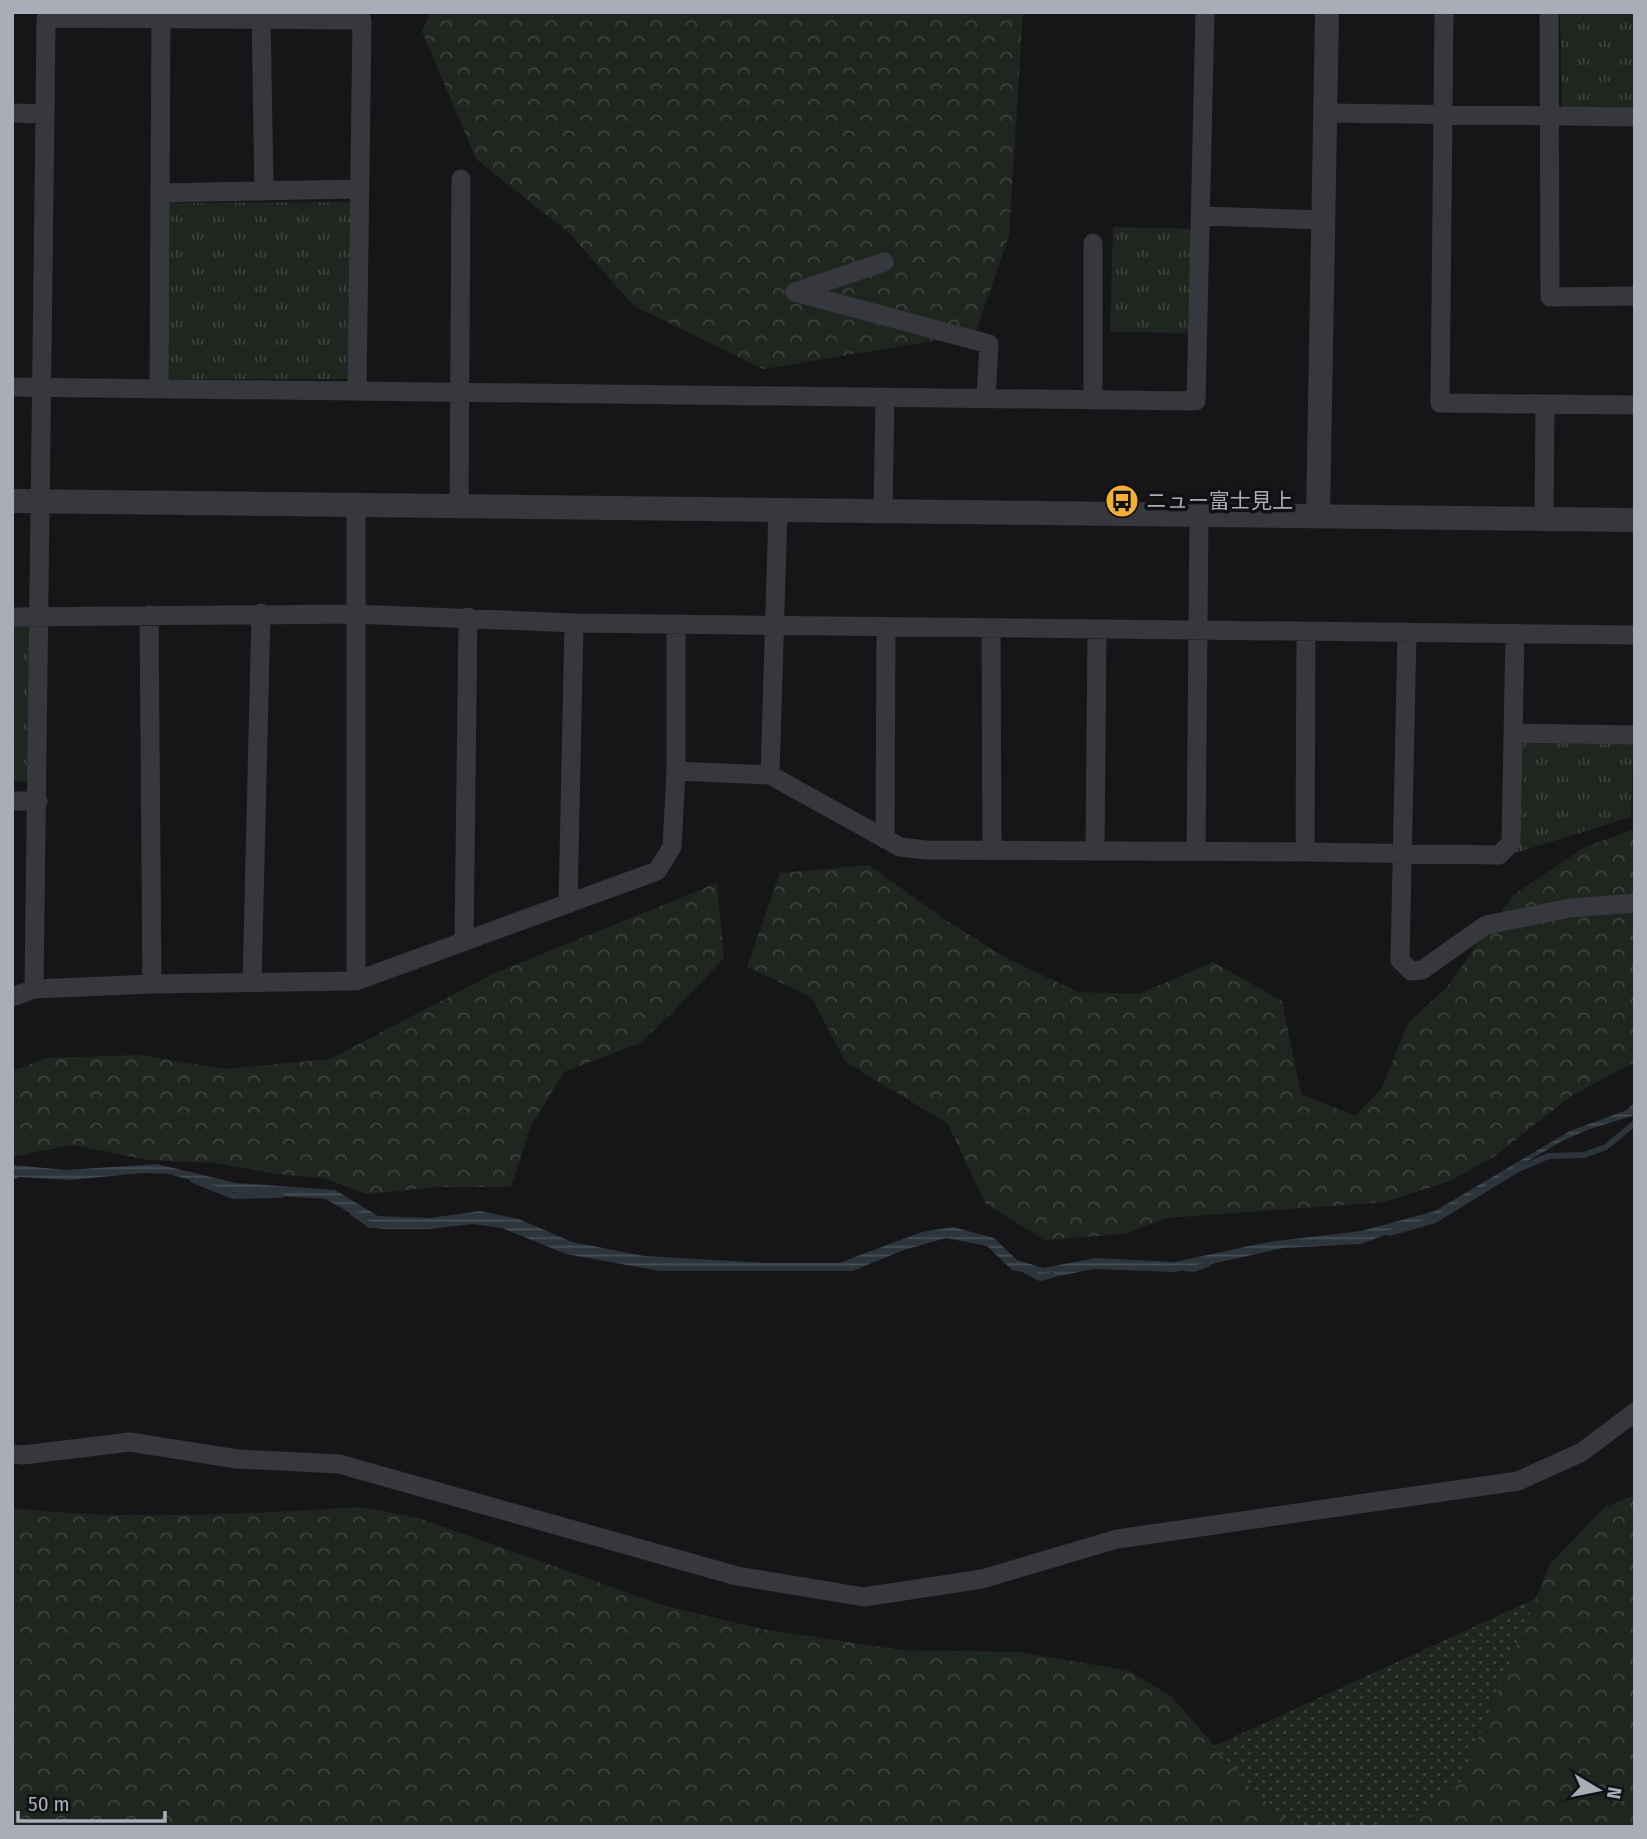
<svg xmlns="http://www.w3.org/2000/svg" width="1647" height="1839" font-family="'Fira Sans Condensed','Noto Sans JP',sans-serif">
<defs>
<pattern id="grass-dots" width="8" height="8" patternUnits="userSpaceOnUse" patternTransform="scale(1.75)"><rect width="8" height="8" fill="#1e261f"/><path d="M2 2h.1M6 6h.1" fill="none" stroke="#3c433d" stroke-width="1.8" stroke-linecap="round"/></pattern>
<pattern id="forest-crowns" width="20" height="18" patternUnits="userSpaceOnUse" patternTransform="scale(1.75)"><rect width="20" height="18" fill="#1e261f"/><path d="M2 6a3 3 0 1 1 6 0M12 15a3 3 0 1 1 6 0" fill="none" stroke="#3c433d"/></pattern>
<pattern id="park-tufts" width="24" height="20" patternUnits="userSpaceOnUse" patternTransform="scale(1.75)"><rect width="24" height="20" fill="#1e261f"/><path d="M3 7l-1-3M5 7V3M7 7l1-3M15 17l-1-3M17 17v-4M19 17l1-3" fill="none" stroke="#3c433d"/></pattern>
<pattern id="water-rules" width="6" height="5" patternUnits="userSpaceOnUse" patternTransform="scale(1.75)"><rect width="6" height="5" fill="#2c353c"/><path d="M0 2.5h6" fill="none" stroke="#485056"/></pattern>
</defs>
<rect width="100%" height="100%" fill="#161618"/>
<!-- grass -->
<path fill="url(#grass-dots)" d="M1635 1553V1827H1216L1214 1746Z"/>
<!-- forest -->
<path fill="url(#forest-crowns)" d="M431 12H1023L1009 236 975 334 763 369 634 306 568 232 476 159 422 31Z
M1635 829V1062L1571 1096 1495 1156 1450 1181 1385 1202 1167 1218 1124 1234 1044 1240 985 1203 948 1124 846 1062 811 997 747 967 780 873 869 865 944 919 1006 958 1078 992 1139 994 1213 962 1282 1001 1301 1094 1355 1116 1382 1088 1408 1023 1446 988 1513 895 1585 847Z
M717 883 724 958 674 1011 640 1043 564 1072 530 1128 511 1187H438L366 1194 324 1178 276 1174 214 1163 149 1160 71 1145 12 1157V1071L47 1058 140 1055 224 1069 330 1059 495 973Z
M1635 1495V1827H1372L1414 1816 1460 1782 1550 1564 1605 1507Z
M362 1507 419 1518 662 1605 762 1629 901 1650 1020 1652 1130 1671 1172 1697 1252 1789 1291 1823 1315 1827H12V1508C129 1521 245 1514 362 1507Z"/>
<!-- park -->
<path fill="url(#park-tufts)" d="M1560 12H1635V109L1562 108Z
M352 202 350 379H168V203Z
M1113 227 1193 229 1190 333 1110 332Z
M12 623H32L30 782 12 781Z
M1522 741 1633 744 1631 817 1515 853Z"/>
<!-- water -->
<path fill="url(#water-rules)" d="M1635 1102V1113L1632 1116 1587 1130 1562 1141 1436 1216 1361 1244 1283 1248 1175 1272 1094 1269 1049 1278 1012 1270 987 1246 946 1238 904 1250 852 1271H660L566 1254 502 1228 473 1224 429 1229H380L325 1199 236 1193 169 1174 143 1173 70 1180 20 1177 12 1180V1165L66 1170 157 1164 236 1183 335 1190 378 1216 430 1218 480 1211 519 1219 572 1242 644 1256 767 1263H839L922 1232 953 1227 994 1238 1017 1260 1043 1268 1096 1258 1175 1262 1268 1242 1361 1231 1435 1211 1570 1131 1627 1110Z"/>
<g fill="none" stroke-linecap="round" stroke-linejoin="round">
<!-- stream -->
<path stroke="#2c353c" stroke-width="6" d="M193 1180 233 1196 281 1195
M353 1213 370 1225H380
M1389 1233 1435 1220 1518 1169 1549 1156 1584 1155 1606 1147 1635 1123
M1184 1268 1194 1269 1208 1264
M1026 1271 1040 1278 1052 1275"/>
<!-- minor -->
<path stroke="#37383d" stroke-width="19" d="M261 12 264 191
M1444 12 1440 403 1635 405
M1549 12 1550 297 1635 296
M12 113 45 114 46 18 362 20 357 390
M1326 113 1635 117
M160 193 359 189
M1202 216 1323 220
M1093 243V400
M884 262 795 292 989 344 986 398
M12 387 1196 401 1205 12
M159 388 161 12
M356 505V981
M459 506 461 179
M883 511 885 397
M1544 519 1545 406
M149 615 152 984
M12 617 354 614 574 623 1635 635
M991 628 992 850
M1407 632 1400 960 1411 971 1422 970 1486 925 1570 908 1635 903
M1513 733 1635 735
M676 771 770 775 900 847 926 850 1305 852 1499 855 1511 843 1515 634
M770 775 778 510
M12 801H38
M885 839 886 627
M1095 851 1097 630
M1196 851 1199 514
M1305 852 1306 632
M568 904 574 623
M464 942 468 617
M252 983 261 613
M34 989 45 114
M12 997 34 989 152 984 356 981 657 871 672 847 676 771V624
M12 1454 23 1455 130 1442 237 1459 339 1464 737 1576 864 1597 982 1579 1117 1539 1518 1481 1582 1452 1635 1412"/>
<!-- tertiary -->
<path stroke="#37383d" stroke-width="24" d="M12 501 1635 520
M1318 516 1327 12"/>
</g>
<!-- icons -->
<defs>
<symbol id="bus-disc" viewBox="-11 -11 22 22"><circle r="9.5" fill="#f2b134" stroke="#111113"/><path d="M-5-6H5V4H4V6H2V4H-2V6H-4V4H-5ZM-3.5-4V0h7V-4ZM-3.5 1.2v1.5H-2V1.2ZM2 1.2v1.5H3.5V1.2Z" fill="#111"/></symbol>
</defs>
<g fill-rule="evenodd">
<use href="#bus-disc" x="1103" y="482" width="38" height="38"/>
</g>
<g text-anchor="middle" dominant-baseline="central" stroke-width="7" stroke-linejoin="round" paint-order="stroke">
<!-- poi labels -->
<g font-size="21" fill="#a8adb8" stroke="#111113" text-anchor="start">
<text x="1146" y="501">ニュー富士見上</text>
</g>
</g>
<!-- border -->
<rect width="1647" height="1839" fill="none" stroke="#a8adb8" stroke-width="28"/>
<!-- north arrow -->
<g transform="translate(1598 1790) rotate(100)" stroke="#111113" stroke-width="5" paint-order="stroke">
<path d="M0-5L12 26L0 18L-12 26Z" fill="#a8adb8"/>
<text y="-10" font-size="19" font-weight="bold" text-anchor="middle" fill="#a8adb8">N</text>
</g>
<!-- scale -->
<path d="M18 1811v10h147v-10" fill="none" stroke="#a8adb8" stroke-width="3.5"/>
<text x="28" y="1811" font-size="21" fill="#a8adb8" stroke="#111113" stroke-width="5" paint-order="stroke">50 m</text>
</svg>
